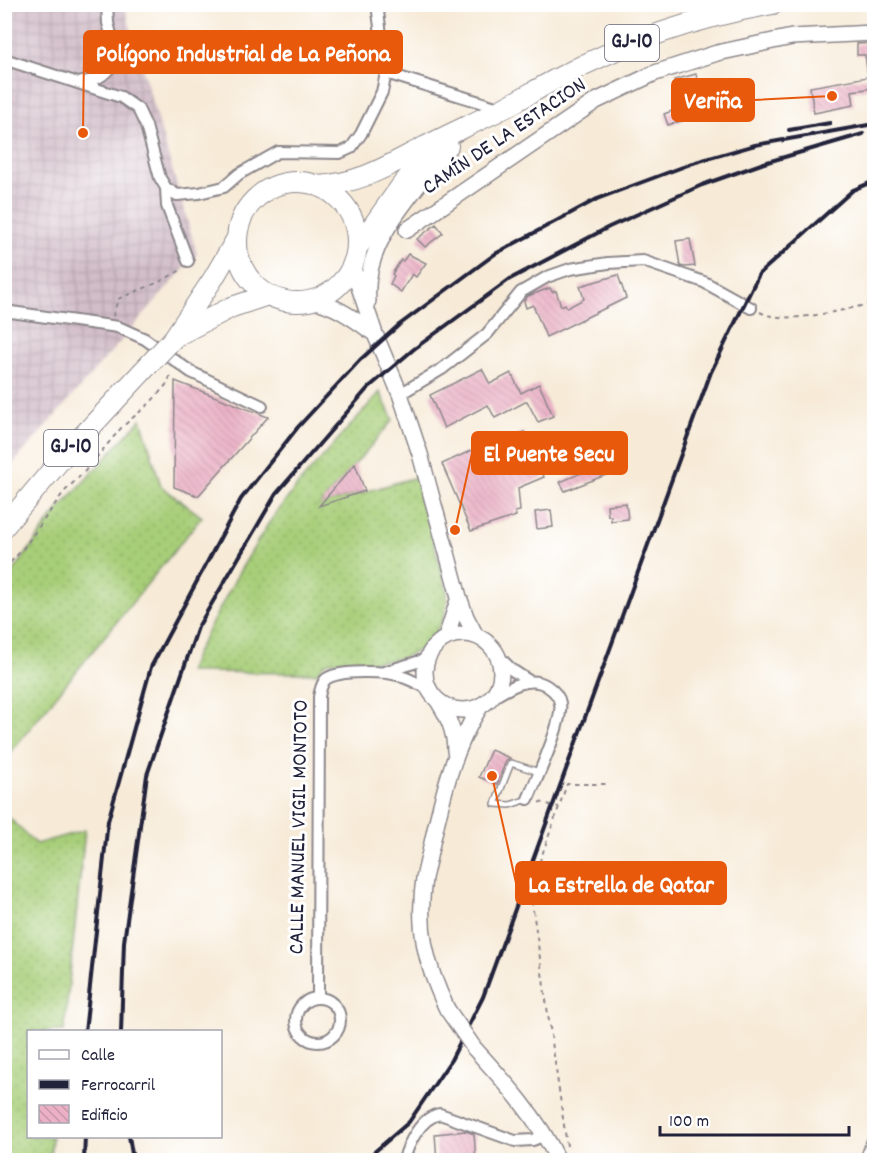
<svg xmlns="http://www.w3.org/2000/svg" width="879" height="1165" font-family="Dekko,sans-serif">
<defs>
<pattern id="industrial-grid" width="8" height="8" patternUnits="userSpaceOnUse" patternTransform="scale(1.5)"><rect width="8" height="8" fill="#d2bdc8"/><path d="M0 4h8M4 0v8" fill="none" stroke="#b4a2ad"/></pattern>
<pattern id="grass-dots" width="8" height="8" patternUnits="userSpaceOnUse" patternTransform="scale(1.5)"><rect width="8" height="8" fill="#a7ce78"/><path d="M2 2h.1M6 6h.1" fill="none" stroke="#8fb169" stroke-width="1.8" stroke-linecap="round"/></pattern>
<pattern id="building-back-hatch" width="6" height="6" patternUnits="userSpaceOnUse" patternTransform="scale(1.5)"><rect width="6" height="6" fill="#ebb0c5"/><path d="M-1 5l2 2M0 0l6 6M5-1l2 2" fill="none" stroke="#c997aa"/></pattern>
</defs>
<rect width="100%" height="100%" fill="#fff"/>
<filter id="ink" filterUnits="userSpaceOnUse"><feTurbulence type="fractalNoise" baseFrequency=".0167" numOctaves="2"/><feDisplacementMap in="SourceGraphic" scale="12" xChannelSelector="R" yChannelSelector="G"/><feConvolveMatrix kernelMatrix="1 2 1 2 8 2 1 2 1" color-interpolation-filters="sRGB"/></filter>
<filter id="wash" filterUnits="userSpaceOnUse"><feTurbulence type="fractalNoise" baseFrequency=".008" numOctaves="4" result="noise"/><feDisplacementMap in="SourceGraphic" scale="24" xChannelSelector="R" yChannelSelector="G"/><feGaussianBlur stdDeviation="1.35" result="paint"/><feColorMatrix in="noise" values="0 0 0 0 0 0 0 0 0 0 0 0 0 0 0 0 0 1.4 0 .05"/><feComposite in="paint" operator="in"/></filter>
<g filter="url(#wash)">
<rect width="100%" height="100%" fill="#f7ebd8"/>
<!-- industrial -->
<path fill="url(#industrial-grid)" d="M5 5H124L197 254 5 473Z"/>
<!-- grass -->
<path fill="url(#grass-dots)" stroke="#64785a" stroke-width="1.5" d="M380 392 393 420 320 505 416 477 447 591C449 624 426 655 392 660 373 663 351 661 332 661L324 664 317 673 188 672 197 651 239 572 268 524 297 486Z
M141 419 161 486 202 517 5 759V583L57 511Z
M4 813 36 844 85 830 64 1031 28 1032V1136L52 1137 50 1160H5Z"/>
<g id="blocks">
<!-- building -->
<path fill="url(#building-back-hatch)" d="M874 43V88L852 91 854 105 814 113 810 87 868 77 865 55H857V44Z
M696 74 702 99 681 104 674 80Z
M680 108 684 120 668 125 664 114Z
M436 224 443 233 425 247 417 239Z
M690 239 695 266 685 267 680 266 676 241Z
M408 254 426 263 416 277 412 274 401 292 390 284 394 276 392 274 401 260 403 261Z
M618 275 626 298 546 337 533 305 526 308 524 301 528 296 550 288 552 292 556 291 561 306 565 304 567 308 584 299 580 286Z
M482 369 490 384 511 373 521 393 539 384 553 416 538 422 527 401 495 418 488 405 444 428 430 395Z
M175 381 268 417 198 496 174 487Z
M524 432 544 477 518 488 520 511 515 512 516 516 471 531 442 464 470 451 485 449Z
M613 453 615 460 618 459 621 469 565 491 560 482 593 468 591 463Z
M355 464 365 491 319 506 336 486Z
M626 503 628 519 611 521V516H608L607 505Z
M551 510 553 527 537 529 535 512Z
M491 750 510 758 506 761 497 784 479 777Z
M466 1131 474 1134 476 1161H437L435 1134Z"/>
</g>
</g>
<g filter="url(#ink)">
<use href="#blocks" fill-opacity="0" stroke="#8c868a" stroke-width="1.5"/>
<g fill="none" stroke-linecap="round" stroke-linejoin="round">
<defs>
<path id="lane" d="M528 799 510 805 495 804 511 763 539 772"/>
<path id="street" d="M4 59 121 97 138 109 146 126 160 178 166 188 167 206 188 261
M386 73 502 109
M82 82C99 81 109 72 117 57L108 23 107 4
M166 188 177 195 199 193 224 187 239 174 278 152 340 153 351 148 361 134 382 92 386 73 377 4
M4 311 118 327 145 339 191 372 262 406
M400 394 442 369 487 334 521 292 547 277 570 269 608 263 643 261 704 282 751 308
M498 656 512 670 529 681
M384 672 427 659
M492 698C507 689 529 674 547 686 553 690 559 696 560 703 564 721 536 780 528 799
M296 1020a22 22 0 1 1 44 0a22 22 0 1 1-44 0Z
M318 998 319 697C320 691 321 685 325 680 335 669 389 671 403 677 412 680 421 685 429 689
M404 1160C408 1144 421 1117 440 1114L515 1141 533 1140 545 1135"/>
<path id="secondary" d="M407 230 596 101 655 73 717 53 792 37 874 33
M352 266 375 334 400 394 420 454 459 597 466 617 476 636
M311 300C336 305 354 319 375 334
M368 301C363 244 408 199 440 158
M425 672a38 38 0 1 1 76 0a38 38 0 1 1-76 0Z
M446 638 459 597
M438 701C448 717 455 731 455 751
M447 1009C425 963 417 928 424 878 438 820 447 758 480 707
M474 1048C506 1083 538 1118 558 1160
M868 1160 874 1143"/>
<path id="highway" d="M237 242a60 60 0 1 1 120 0a60 60 0 1 1-120 0Z
M318 186C362 183 387 166 424 147 450 134 476 122 502 109 521 99 539 88 558 78 625 42 697 17 773 4
M357 248 401 186 412 173 448 146
M178 335 232 307 268 295
M173 339 213 279 237 238
M4 527 63 457 141 373"/>
</defs>
<!-- lane casing -->
<use href="#lane" stroke="#8c868a" stroke-width="8"/>
<!-- street casing -->
<use href="#street" stroke="#8c868a" stroke-width="14"/>
<!-- secondary casing -->
<use href="#secondary" stroke="#8c868a" stroke-width="18"/>
<!-- highway casing -->
<use href="#highway" stroke="#8c868a" stroke-width="22"/>
<!-- path -->
<path stroke="#8c868a" stroke-width="2" stroke-dasharray="4.5 4.5" stroke-linecap="butt" d="M760 312C786 326 846 309 874 303
M113 316 118 299 159 282 181 270
M4 569 23 549 63 493 85 471 122 427 150 403 166 385 172 373
M539 802 559 807
M567 1146 530 889 567 784H610"/>
<!-- lane -->
<use href="#lane" stroke="#fff" stroke-width="5"/>
<!-- street -->
<use href="#street" stroke="#fff" stroke-width="10"/>
<!-- secondary -->
<use href="#secondary" stroke="#fff" stroke-width="15"/>
<!-- highway -->
<use href="#highway" stroke="#fff" stroke-width="20"/>
<!-- rail -->
<path stroke="#22223b" stroke-width="4" d="M789 130 830 123
M85 1032 108 821 151 667 241 499 298 427 360 360 399 325 495 254 597 199 696 162 755 145 874 124
M121 1032 124 942 147 775 198 627 276 494 368 388 414 349 510 279 609 227 702 185 764 163 863 134
M129 1136 133 1160
M84 1160 85 1136
M365 1160 409 1122 451 1060 483 997 711 372 759 274 853 190 874 181"/>
<defs>
<path id="secondary-bridge" d="M447 1009 474 1048"/>
<path id="highway-bridge" d="M141 373 173 339"/>
</defs>
<!-- secondary-bridge casing -->
<use href="#secondary-bridge" stroke="#8c868a" stroke-width="18" stroke-linecap="butt"/>
<!-- highway-bridge casing -->
<use href="#highway-bridge" stroke="#8c868a" stroke-width="22" stroke-linecap="butt"/>
<!-- secondary-bridge -->
<use href="#secondary-bridge" stroke="#fff" stroke-width="15"/>
<!-- highway-bridge -->
<use href="#highway-bridge" stroke="#fff" stroke-width="20"/>
</g>
</g>
<g text-anchor="middle" dominant-baseline="central" stroke-width="6" stroke-linejoin="round" paint-order="stroke">
<!-- shield labels -->
<g fill="#fff" stroke="#646476" stroke-width="1.5">
<rect x="605" y="25" width="54" height="36" rx="4.5"/>
<rect x="44" y="430" width="54" height="36" rx="4.5"/>
</g>
<g font-size="21" font-weight="bold" fill="#22223b">
<text x="632" y="43">GJ-10</text>
<text x="71" y="448">GJ-10</text>
</g>
<!-- street labels -->
<g font-size="22" fill="#22223b" stroke="#fff">
<text transform="translate(505 137) rotate(-34)">CAMÍN DE LA ESTACION</text>
<text transform="translate(300 827) rotate(-89)">CALLE MANUEL VIGIL MONTOTO</text>
</g>
</g>
<!-- callouts -->
<path fill="none" stroke="#e8590c" stroke-width="2" d="M83 133L84 52M832 96L754 100M455 530L472 453M492 776L516 883"/>
<g fill="#e8590c" stroke="#fff" stroke-width="2">
<circle cx="83" cy="133" r="6"/>
<circle cx="832" cy="96" r="6"/>
<circle cx="455" cy="530" r="6"/>
<circle cx="492" cy="776" r="6"/>
</g>
<g fill="#e8590c" stroke="#e8590c" stroke-width="2">
<rect x="84" y="31" width="318" height="42" rx="6"/>
<rect x="672" y="79" width="82" height="42" rx="6"/>
<rect x="472" y="432" width="155" height="42" rx="6"/>
<rect x="516" y="862" width="210" height="42" rx="6"/>
</g>
<g font-size="24" text-anchor="middle" font-weight="bold" fill="#fff">
<text x="243" y="61">Polígono Industrial de La Peñona</text>
<text x="713" y="108">Veriña</text>
<text x="549" y="461">El Puente Secu</text>
<text x="621" y="892">La Estrella de Qatar</text>
</g>
<!-- margin -->
<rect width="879" height="1165" fill="none" stroke="#fff" stroke-width="24"/>
<!-- legend -->
<rect x="27" y="1030" width="195" height="108" fill="#ffffff" stroke="#a7a7b1" stroke-width="1.5"/>
<rect x="39" y="1050" width="30" height="9" fill="#ffffff" stroke="#a7a7b1" stroke-width="1.5"/>
<text x="81" y="1060" font-size="18" fill="#22223b">Calle</text>
<rect x="39" y="1080" width="30" height="9" fill="#22223b" stroke="#a7a7b1" stroke-width="1.5"/>
<text x="81" y="1090" font-size="18" fill="#22223b">Ferrocarril</text>
<rect x="39" y="1105" width="30" height="18" fill="url(#building-back-hatch)" stroke="#a7a7b1" stroke-width="1.5"/>
<text x="81" y="1120" font-size="18" fill="#22223b">Edificio</text>
<!-- scale -->
<path d="M660 1126v9h189v-9" fill="none" stroke="#22223b" stroke-width="3"/>
<text x="669" y="1126" font-size="18" fill="#22223b" stroke="#ffffff" stroke-width="4.5" paint-order="stroke">100 m</text>
</svg>
